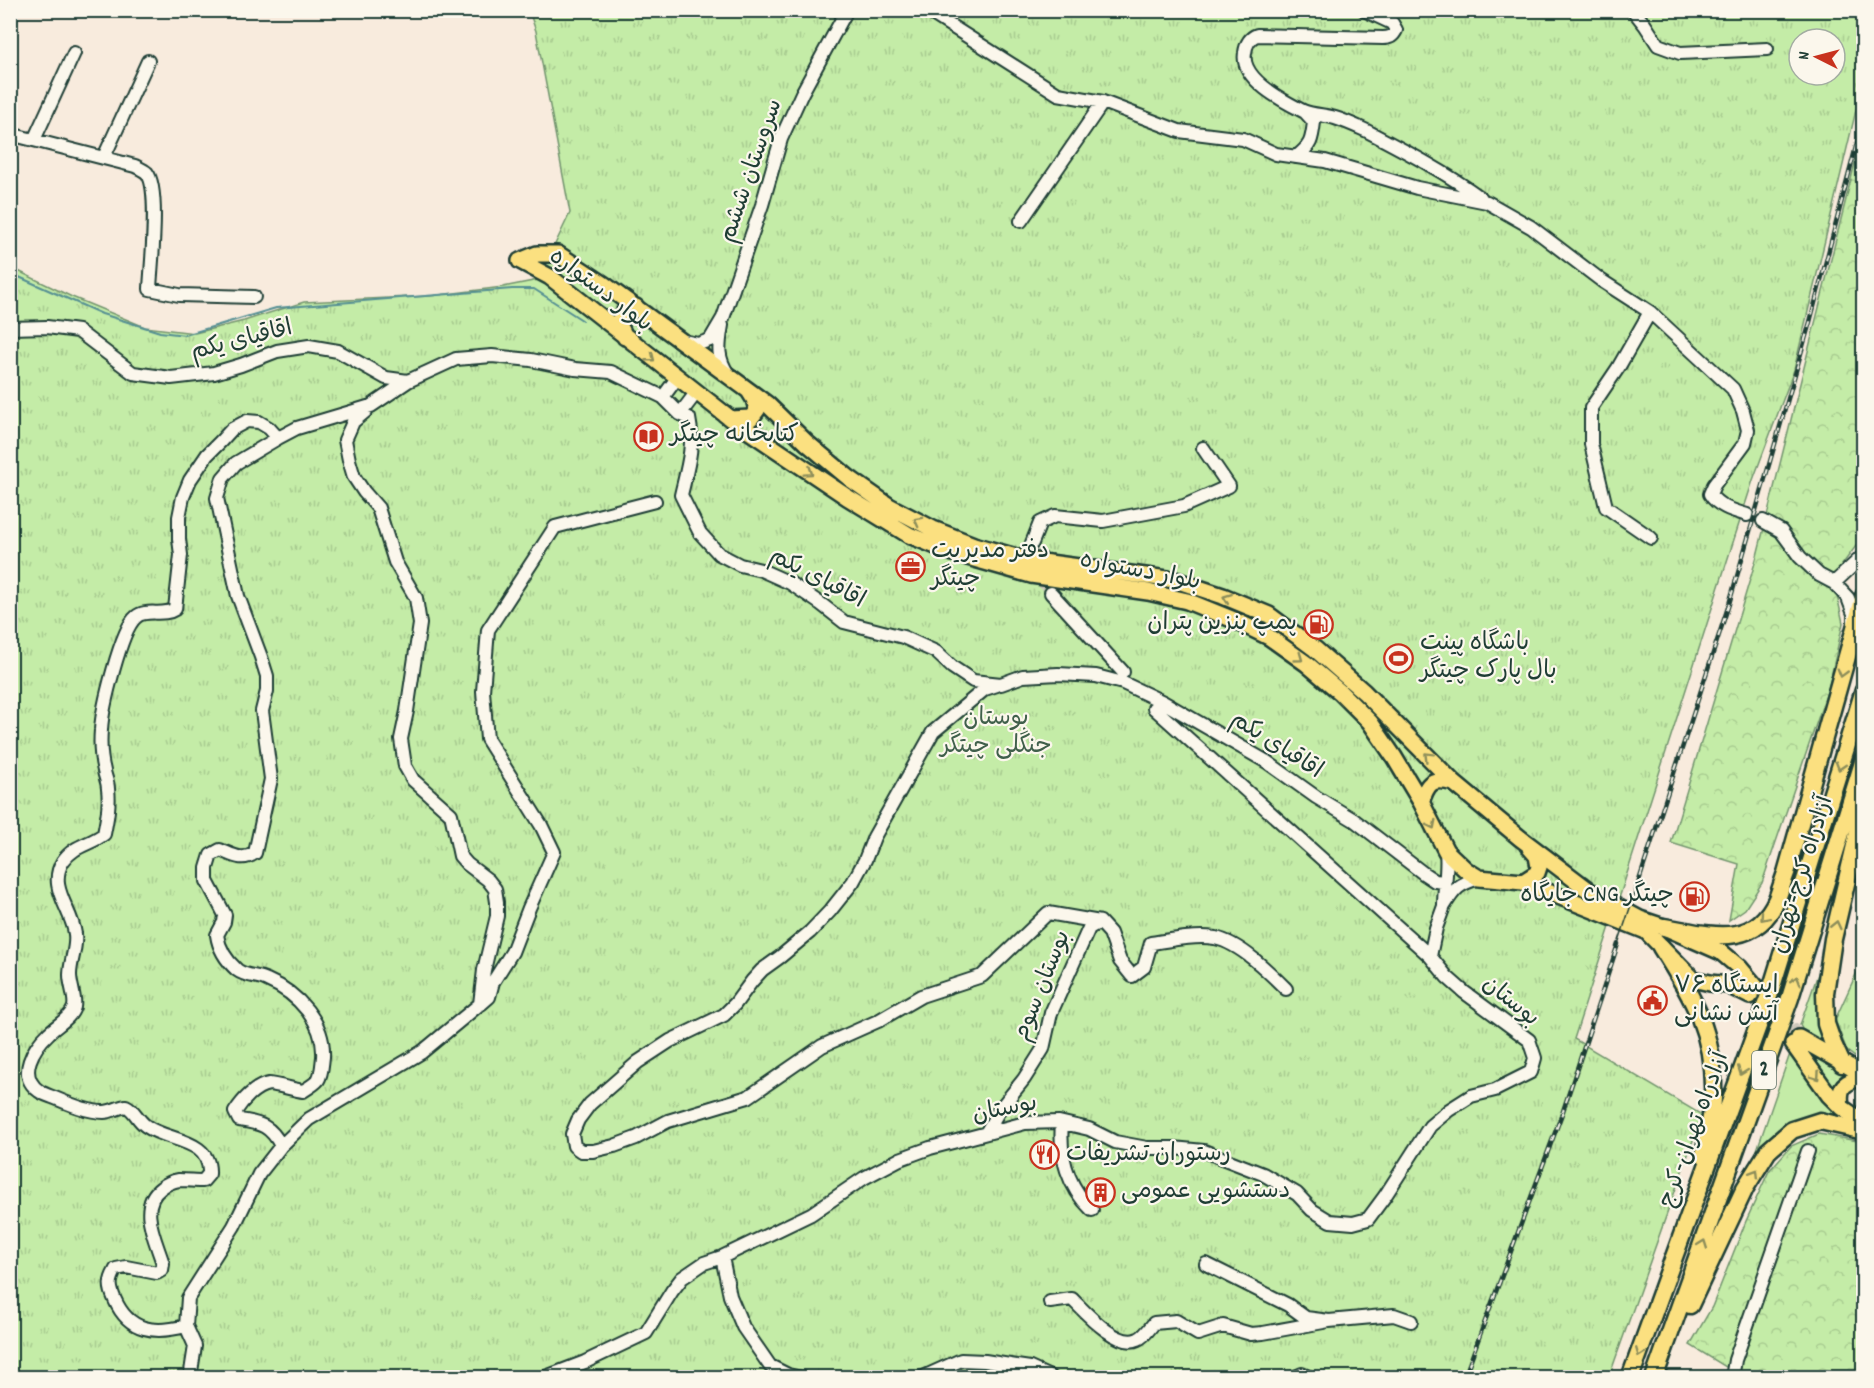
<svg xmlns="http://www.w3.org/2000/svg" width="1874" height="1388" font-family="Dekko,'Playpen Sans Arabic',sans-serif">
<defs>
<pattern id="forest-crowns" width="20" height="18" patternUnits="userSpaceOnUse" patternTransform="scale(1.5)"><rect width="20" height="18" fill="#c4eca7"/><path d="M2 6a3 3 0 1 1 6 0M12 15a3 3 0 1 1 6 0" fill="none" stroke="#a8cb90"/></pattern>
<pattern id="park-tufts" width="24" height="20" patternUnits="userSpaceOnUse" patternTransform="scale(1.5)"><rect width="24" height="20" fill="#c4eca7"/><path d="M3 7l-1-3M5 7V3M7 7l1-3M15 17l-1-3M17 17v-4M19 17l1-3" fill="none" stroke="#a8cb90"/></pattern>
</defs>
<rect width="100%" height="100%" fill="#f8ebdd"/>
<filter id="ink" filterUnits="userSpaceOnUse"><feTurbulence type="fractalNoise" baseFrequency=".0167" numOctaves="2"/><feDisplacementMap in="SourceGraphic" scale="12" xChannelSelector="R" yChannelSelector="G"/><feConvolveMatrix kernelMatrix="1 2 1 2 8 2 1 2 1" color-interpolation-filters="sRGB"/></filter>
<g filter="url(#ink)">
<!-- grass -->
<path fill="#c4eca7" stroke="#72946e" stroke-width="1.5" d="M1826 951 1831 1050 1803 1031 1800 1025Z
M1801 1045 1851 1073 1842 1075 1836 1084 1834 1092Z
M1792 1048 1849 1117H1811L1750 1170Z"/>
<!-- forest -->
<path fill="url(#forest-crowns)" stroke="#72946e" stroke-width="1.5" d="M1863 131V527L1859 542 1833 577 1843 623 1829 686 1762 883 1745 909 1729 920 1739 864 1671 843 1757 556Z
M1819 1134 1863 1142V1377H1740L1736 1373 1690 1345 1712 1307 1746 1221 1769 1171 1791 1146Z"/>
<!-- park -->
<path fill="url(#park-tufts)" stroke="#72946e" stroke-width="1.5" fill-rule="evenodd" d="M529 11H1863V81L1794 370 1753 480 1574 1039 1702 1115 1609 1377H11L10 267 72 297 145 327 195 333 244 321 304 302 430 296 503 287 538 280 570 213 536 31ZM1799 39H1835V75H1799Z
M1858 970 1863 974V1063L1847 1051 1835 1020Z"/>
<g fill="none" stroke-linecap="round" stroke-linejoin="round">
<!-- stream -->
<path stroke="#548f93" stroke-width="2" d="M10 273 102 314 160 332 185 335 276 308 512 289H534L582 320"/>
<!-- minor-tunnel -->
<path stroke="#cdc8bb" stroke-width="12" stroke-dasharray="12 6" stroke-linecap="butt" d="M1032 543 1034 569 1051 593"/>
<!-- major-tunnel -->
<path stroke="#cdc8bb" stroke-width="15" stroke-dasharray="15 8" stroke-linecap="butt" d="M1761 992 1799 1038"/>
<defs>
<path id="minor" d="M926 10 1058 94 1103 102 1179 131 1243 139 1276 154 1325 161 1417 188 1487 202 1531 227 1602 281 1650 312 1733 389 1743 411 1748 430 1745 443 1714 485 1710 494C1718 507 1734 511 1747 515
M1364 10 1392 23 1396 30C1393 37 1389 38 1383 38L1257 35C1249 38 1246 44 1245 53 1240 79 1283 101 1303 111 1313 115 1325 115 1335 118 1345 121 1356 126 1365 130 1405 151 1444 171 1481 198
M1633 10 1645 25 1658 45 1680 53 1767 49
M10 134 135 166C139 168 144 170 147 173 160 189 151 266 150 289L179 295 254 297
M34 140 74 53
M104 157 148 61
M1296 157C1311 146 1312 140 1314 122L1305 112
M1021 221 1103 102
M1650 312 1618 368 1591 408V444L1606 507 1651 538
M722 325C719 345 716 356 728 374
M10 328 47 327 78 331 133 373 171 378 214 373 241 365 277 351 309 346 338 351 386 378 408 381
M683 341 698 344 710 340 723 318 762 205 781 139 802 93 847 10
M663 397 677 378
M680 414 696 393
M278 438 236 463 223 478 217 498 238 596 261 657 267 676V691L262 711 271 779 255 853C242 862 233 855 220 850L211 855 207 868V881L225 915 224 922 217 935C219 949 227 961 237 970 246 977 257 975 267 980 298 993 325 1023 323 1057 322 1064 322 1074 318 1080 315 1084 308 1088 303 1091 296 1090 274 1084 269 1084 255 1086 242 1101 235 1112L239 1120C261 1123 271 1126 281 1146
M1763 521 1781 531 1800 557 1819 575 1834 583 1848 598 1854 614V624
M1032 543 1040 523 1055 516 1103 521 1184 506 1229 486 1203 448
M1834 583 1864 555
M1051 593 1123 672
M997 685 985 689 933 732 874 837 865 860 853 882 830 911 810 932 780 957 762 970 752 981 735 1004 724 1015 670 1041 638 1062 590 1104 578 1120 572 1134 574 1146 581 1151H593L614 1146 636 1138 668 1121 748 1097 822 1046 878 1021 921 996 982 976 1048 913 1100 922
M1154 708 1430 956
M1446 851C1448 870 1444 887 1444 906 1455 888 1459 884 1479 878
M481 1004 489 997 493 982 512 952 529 908 554 852 541 825 487 739 483 691 488 630 555 527 655 501
M1062 1123C1059 1156 1068 1187 1092 1210
M986 1133 1000 1109 1024 1079 1043 1049 1051 1013 1089 928 1100 922 1110 933 1120 961 1132 976 1144 967 1151 943C1171 940 1195 935 1215 938 1240 943 1269 972 1286 989
M722 1257 730 1296 743 1327 770 1366 788 1375 802 1378
M1206 1264 1288 1305 1306 1318 1329 1321 1394 1315 1411 1321
M1050 1302 1072 1299C1085 1312 1118 1349 1138 1339 1144 1337 1150 1328 1154 1323L1176 1321 1198 1334 1223 1326 1251 1334 1263 1333 1329 1321
M186 1326 188 1298 234 1226 259 1174 281 1146 309 1119 422 1052 480 1004 484 970 497 916V902L495 889 488 880 467 864 460 856 451 814 413 780 405 766 401 739 407 711 420 624 416 598 395 562 378 508 364 492 354 477 349 460 345 440 353 422 366 411
M190 1378 195 1346 186 1326C155 1334 129 1332 115 1300 109 1287 109 1281 116 1269L126 1267 157 1273 162 1270 163 1264C156 1240 137 1206 161 1188 166 1184 173 1181 179 1180 187 1180 195 1181 203 1181L209 1174C211 1138 168 1142 146 1126 137 1120 135 1110 126 1106 119 1107 111 1112 104 1112 88 1112 69 1104 55 1098 50 1096 43 1094 39 1091 16 1075 34 1047 49 1033 57 1025 71 1018 74 1007 76 998 70 985 70 975 70 961 77 948 75 934 72 909 47 887 63 861 74 845 90 845 104 834 107 819 110 804 108 789 108 782 105 777 104 771 101 759 100 742 101 730 102 709 121 629 136 617 146 608 163 617 175 609L181 555 179 539V517L183 497 190 480 207 455 221 441 232 429 247 421 259 422 269 428 278 438 297 428 371 406 408 381 456 359 492 356 531 360 575 369 611 372 663 397 680 414 689 418C695 445 687 469 681 495L700 533 719 554 740 565 761 570 790 583 821 604 844 622 903 637 936 652 952 667 973 681 1001 684 1023 676 1058 674 1096 676 1123 683 1163 702 1267 762 1316 797 1354 820 1423 873 1435 881 1445 882
M543 1378 585 1362 646 1333 672 1291 682 1278 704 1263 722 1257 811 1214 864 1178 900 1159 930 1148 1025 1123 1059 1122 1089 1129 1115 1142 1147 1148H1173L1204 1151 1263 1174 1297 1194 1312 1210 1330 1221 1353 1223 1368 1219 1385 1196 1430 1126 1449 1110 1471 1096 1495 1090 1531 1072 1535 1058 1529 1040 1464 992 1447 977 1430 956 1436 928 1444 906
M921 1378 961 1360 985 1361 1030 1368 1052 1378
M1293 1378 1302 1374 1311 1378
M1732 1378 1735 1360 1808 1151"/>
<path id="major" d="M520 261 550 277 731 419 847 497 909 535 953 553 1031 575 1148 592 1187 601 1234 620 1269 637 1307 664 1340 692 1370 722 1394 757 1421 802 1446 851 1466 870 1479 878 1523 882 1646 931 1693 979 1710 983 1728 985 1750 996
M520 261 537 254H558L605 285 767 404 807 443 849 478 889 506 933 529 974 545 1027 560 1175 580 1223 596 1269 615 1315 649 1364 692 1454 783 1520 838 1595 895 1640 919 1664 927 1721 952 1740 968 1757 988
M625 337 618 322 626 310 636 307
M731 419 751 418 757 410 754 399 749 391
M1421 802C1428 782 1432 777 1454 783
M1523 882 1537 873 1539 867 1537 856 1530 848
M1799 1038 1864 1075
M1793 1044 1829 1095 1841 1107
M1864 1076C1844 1083 1838 1085 1841 1107L1864 1123"/>
<path id="highway" d="M1664 927C1707 934 1754 951 1777 899 1780 891 1783 881 1786 873L1864 596
M1661 947C1693 997 1715 1034 1713 1096 1713 1115 1707 1136 1704 1155
M1842 1064 1833 1044 1826 1024 1825 993 1833 939 1864 807
M1690 1305 1745 1188 1768 1151 1792 1130 1820 1121 1864 1131
M1630 1378 1770 993 1864 690
M1654 1378 1790 998 1864 759"/>
</defs>
<!-- minor casing -->
<use href="#minor" stroke="#1f3d34" stroke-width="16"/>
<!-- major casing -->
<use href="#major" stroke="#1f3d34" stroke-width="20"/>
<!-- highway casing -->
<use href="#highway" stroke="#1f3d34" stroke-width="21"/>
<!-- minor -->
<use href="#minor" stroke="#fbf7ec" stroke-width="12"/>
<!-- major -->
<use href="#major" stroke="#fbe080" stroke-width="15"/>
<!-- highway -->
<use href="#highway" stroke="#fbe080" stroke-width="16"/>
<!-- tram -->
<path stroke="#1f3d34" stroke-width="1.5" d="M1618 944 1636 890"/>
<defs>
<path id="rail" d="M1636 890 1729 604 1810 322 1864 116
M1464 1378 1563 1111 1618 944"/>
</defs>
<!-- rail casing -->
<use href="#rail" stroke="#1f3d34" stroke-width="4.5"/>
<!-- rail -->
<use href="#rail" stroke="#fbf7ec" stroke-width="2" stroke-dasharray="7" stroke-linecap="butt"/>
</g>
<!-- one-way arrows -->
<defs><path id="oneway-chevron" d="M-2-3.5L2.5 0L-2 3.5" fill="none" stroke-width="1.6" stroke-linecap="round" stroke-linejoin="round" transform="scale(1.5)"/></defs>
<g stroke="#8d8e5a">
<use href="#oneway-chevron" transform="translate(651 358) rotate(38)"/>
<use href="#oneway-chevron" transform="translate(809 472) rotate(34)"/>
<use href="#oneway-chevron" transform="translate(918 521) rotate(-152)"/>
<use href="#oneway-chevron" transform="translate(1227 598) rotate(-159)"/>
<use href="#oneway-chevron" transform="translate(1299 658) rotate(36)"/>
<use href="#oneway-chevron" transform="translate(1842 673) rotate(106)"/>
<use href="#oneway-chevron" transform="translate(1428 756) rotate(-135)"/>
<use href="#oneway-chevron" transform="translate(1840 766) rotate(107)"/>
<use href="#oneway-chevron" transform="translate(1432 825) rotate(63)"/>
<use href="#oneway-chevron" transform="translate(1764 917) rotate(131)"/>
<use href="#oneway-chevron" transform="translate(1836 925) rotate(-77)"/>
<use href="#oneway-chevron" transform="translate(1796 980) rotate(-73)"/>
<use href="#oneway-chevron" transform="translate(1742 1071) rotate(110)"/>
<use href="#oneway-chevron" transform="translate(1816 1076) rotate(55)"/>
<use href="#oneway-chevron" transform="translate(1755 1173) rotate(-59)"/>
<use href="#oneway-chevron" transform="translate(1703 1244) rotate(-70)"/>
<use href="#oneway-chevron" transform="translate(1640 1353) rotate(111)"/>
</g>
</g>
<!-- icons -->
<defs>
<symbol id="library-ring" viewBox="-11 -11 22 22"><circle r="9.5" fill="#fbf7ec" stroke="#c8321e" stroke-width="1.5"/><path d="M-6-4Q-3-5.5-.7-3.5V5Q-3 3-6 4ZM6-4Q3-5.5 .7-3.5V5Q3 3 6 4Z" fill="#c8321e"/></symbol>
<symbol id="office-ring" viewBox="-11 -11 22 22"><circle r="9.5" fill="#fbf7ec" stroke="#c8321e" stroke-width="1.5"/><path d="M-6-3h4V-5.5h4V-3h4V5H-6ZM-1-4.5V-3h2v-1.5ZM-6 0V1H6V0Z" fill="#c8321e"/></symbol>
<symbol id="fuel-ring" viewBox="-11 -11 22 22"><circle r="9.5" fill="#fbf7ec" stroke="#c8321e" stroke-width="1.5"/><path d="M-5.5-6h7V0h2V4h1.3V-2.5L3-4.5l.8-.8L6-3V5H2.5V1h-1V6h-7ZM-4.2-4.7v3.2H.2V-4.7Z" fill="#c8321e"/></symbol>
<symbol id="stadium-ring" viewBox="-11 -11 22 22"><circle r="9.5" fill="#fbf7ec" stroke="#c8321e" stroke-width="1.5"/><path d="M0-5a6.5 5 0 1 0 0 10a6.5 5 0 1 0 0-10ZM-3.5-1.8h7v3.6h-7Z" fill="#c8321e"/></symbol>
<symbol id="civic-ring" viewBox="-11 -11 22 22"><circle r="9.5" fill="#fbf7ec" stroke="#c8321e" stroke-width="1.5"/><path d="M-.6-6.5H3V-4.5H.6V-3L4-1V1h2V6H-6V1h2V-1L-.6-3ZM-1.2 2.5V6h2.4V2.5Z" fill="#c8321e"/></symbol>
<symbol id="restaurant-ring" viewBox="-11 -11 22 22"><circle r="9.5" fill="#fbf7ec" stroke="#c8321e" stroke-width="1.5"/><path d="M-5-6h1v4h1v-4h1v4h1v-4h1v5L-1.5 .5V6h-2V.5L-5-1ZM5-6V6H3V1.5H1.5Q1.5-4 5-6Z" fill="#c8321e"/></symbol>
<symbol id="building-ring" viewBox="-11 -11 22 22"><circle r="9.5" fill="#fbf7ec" stroke="#c8321e" stroke-width="1.5"/><path d="M-4-6H4V6H1V3H-1V6H-4ZM-2.5-4.3h1.7v1.8h-1.7ZM.8-4.3h1.7v1.8H.8ZM-2.5-1h1.7V.8h-1.7ZM.8-1h1.7V.8H.8Z" fill="#c8321e"/></symbol>
</defs>
<g fill-rule="evenodd">
<use href="#library-ring" x="632" y="420" width="33" height="33"/>
<use href="#office-ring" x="894" y="550" width="33" height="33"/>
<use href="#fuel-ring" x="1302" y="608" width="33" height="33"/>
<use href="#stadium-ring" x="1382" y="642" width="33" height="33"/>
<use href="#fuel-ring" x="1678" y="880" width="33" height="33"/>
<use href="#civic-ring" x="1636" y="984" width="33" height="33"/>
<use href="#restaurant-ring" x="1028" y="1138" width="33" height="33"/>
<use href="#building-ring" x="1084" y="1176" width="33" height="33"/>
</g>
<g text-anchor="middle" dominant-baseline="central" stroke-width="4.5" stroke-linejoin="round" paint-order="stroke">
<!-- shield labels -->
<rect fill="#fbf7ec" stroke="#61756b" stroke-width="1.5" x="1752" y="1051" width="24" height="38" rx="4.5"/>
<g font-size="22" font-weight="bold" fill="#1f3d34">
<text x="1764" y="1070">2</text>
</g>
<!-- street labels -->
<g font-size="24" fill="#1f3d34" stroke="#fbf7ec">
<text transform="translate(752 171) rotate(-71)">سروستان ششم</text>
<text transform="translate(600 291) rotate(37)">بلوار دستواره</text>
<text transform="translate(242 341) rotate(-14)">اقاقیای یکم</text>
<text transform="translate(1140 572) rotate(11)">بلوار دستواره</text>
<text transform="translate(817 579) rotate(28)">اقاقیای یکم</text>
<text transform="translate(1276 746) rotate(33)">اقاقیای یکم</text>
<text transform="translate(1803 875) rotate(-73)">آزادراه کرج-تهران</text>
<text transform="translate(1043 986) rotate(-68)">بوستان سوم</text>
<text transform="translate(1510 1002) rotate(39)">بوستان</text>
<text transform="translate(1005 1110) rotate(-11)">بوستان</text>
<text transform="translate(1695 1130) rotate(-70)">آزادراه تهران-کرج</text>
</g>
<!-- poi labels -->
<g font-size="24" fill="#1f3d34" stroke="#fbf7ec" text-anchor="start">
<text x="670" y="436">کتابخانه چیتگر</text>
<text x="931" y="552">دفتر مدیریت<tspan x="931" dy="28">چیتگر</tspan></text>
<text x="1297" y="624" text-anchor="end">پمپ بنزین پتران</text>
<text x="1420" y="644">باشگاه پینت<tspan x="1420" dy="28">بال پارک چیتگر</tspan></text>
<text x="1674" y="896" text-anchor="end">جایگاه CNG چیتگر</text>
<text x="1674" y="987">ایستگاه ۷۶<tspan x="1674" dy="28">آتش نشانی</tspan></text>
<text x="1066" y="1155">رستوران تشریفات</text>
<text x="1121" y="1192">دستشویی عمومی</text>
</g>
<!-- park labels -->
<g font-size="24" fill="#40604b" stroke="#fbf7ec">
<text x="996" y="719">بوستان<tspan x="996" dy="28">جنگلی چیتگر</tspan></text>
</g>
</g>
<!-- margin -->
<rect width="1874" height="1388" fill="none" stroke="#fbf7ec" stroke-width="36"/>
<rect x="18" y="18" width="1838" height="1352" fill="none" stroke="#1f3d34" stroke-width="2" filter="url(#ink)"/>
<!-- north arrow -->
<g transform="translate(1817 57) rotate(276)"><circle r="28" fill="#fbf7ec" stroke="#a3ada2" stroke-width="1.5"/>
<path d="M0-4.5L10 22L0 15L-10 22Z" fill="#c8321e"/>
<text y="-9" font-size="16" font-weight="bold" text-anchor="middle" fill="#1f3d34">N</text>
</g>
</svg>
